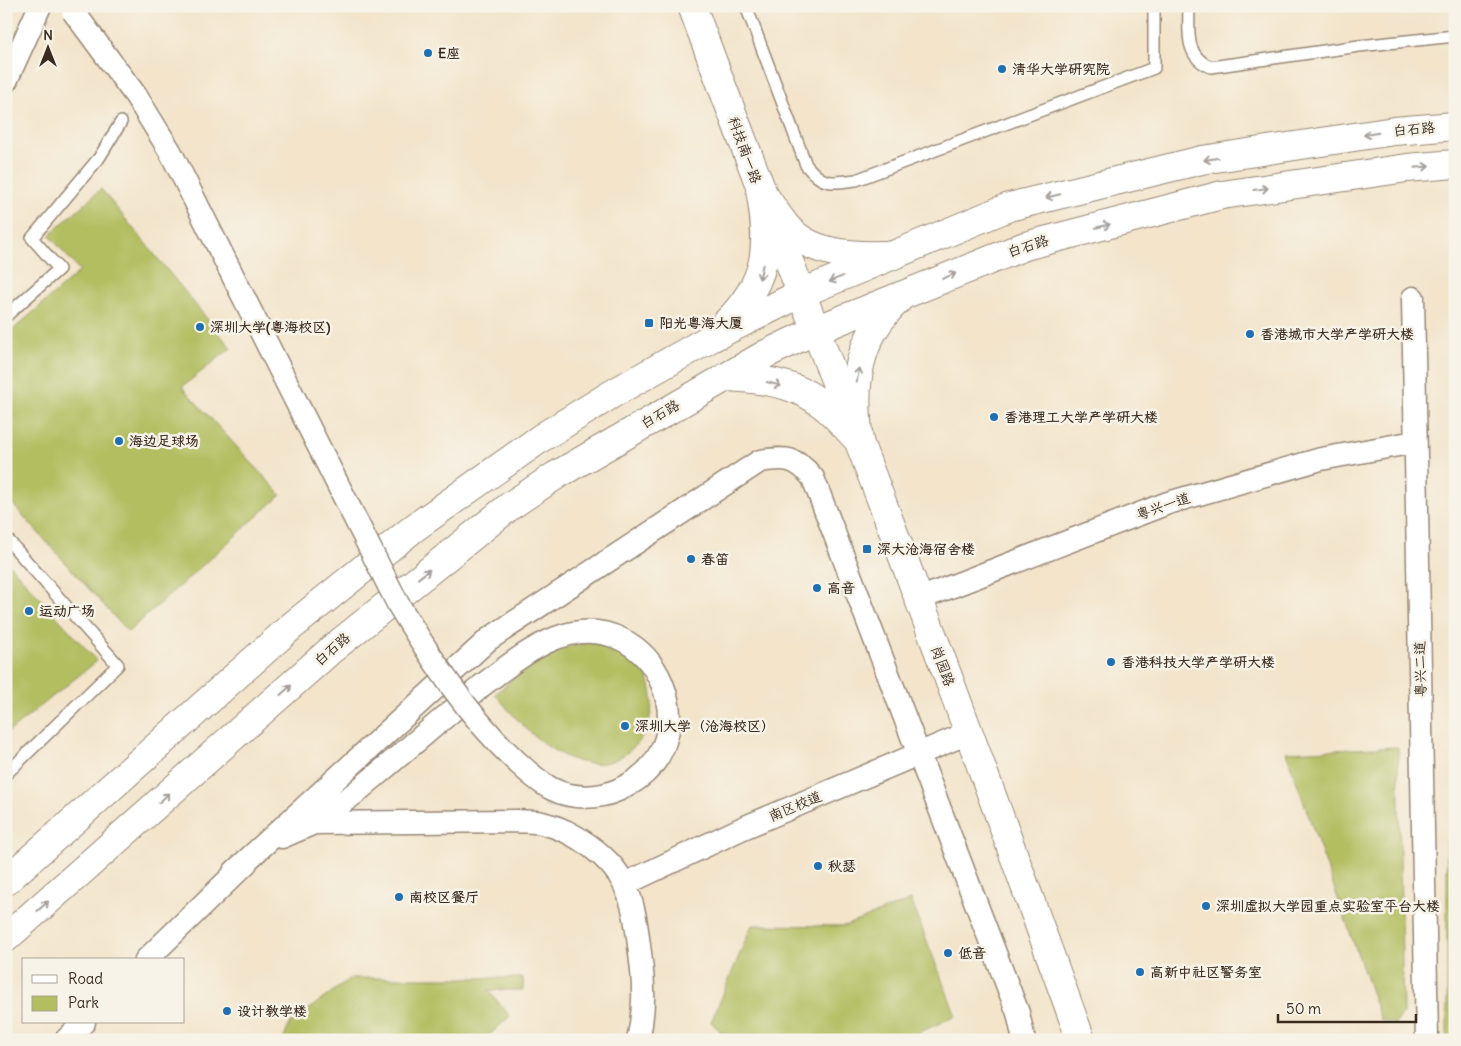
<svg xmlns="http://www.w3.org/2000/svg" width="1461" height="1046" font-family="Delius,'LXGW WenKai TC',sans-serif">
<rect width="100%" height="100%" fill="#f7f3e8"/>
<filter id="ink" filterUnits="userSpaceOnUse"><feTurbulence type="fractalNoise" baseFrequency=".02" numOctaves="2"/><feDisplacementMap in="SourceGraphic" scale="10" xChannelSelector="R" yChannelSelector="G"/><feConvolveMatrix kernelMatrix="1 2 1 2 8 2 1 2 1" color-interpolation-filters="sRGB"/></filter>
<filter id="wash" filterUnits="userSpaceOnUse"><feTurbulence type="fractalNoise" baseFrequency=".0096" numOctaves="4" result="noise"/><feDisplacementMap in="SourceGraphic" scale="20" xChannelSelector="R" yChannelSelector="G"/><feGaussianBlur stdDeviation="1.12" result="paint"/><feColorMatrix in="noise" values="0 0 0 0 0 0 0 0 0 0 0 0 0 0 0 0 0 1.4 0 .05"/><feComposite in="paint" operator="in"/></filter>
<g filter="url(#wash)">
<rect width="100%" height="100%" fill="#f3e4ca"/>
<!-- green -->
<path fill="#b2be60" stroke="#76743f" d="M101 189 231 348 182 387 281 495 128 632 6 497V336L80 271 49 235Z
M6 561 97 661 6 734Z
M587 643C695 647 654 794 569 758 538 745 516 719 495 694 523 670 550 647 587 643Z
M1398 747 1403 1014 1395 1024 1381 1020 1286 752Z
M1447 840H1455V1040H1447Z
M911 900 956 1016 902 1040H729L711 1022 752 925 844 926Z
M351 978H523V990H488L510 1016 484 1040H283L290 1023Z"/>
</g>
<g filter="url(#ink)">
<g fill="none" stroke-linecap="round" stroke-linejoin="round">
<defs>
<path id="service" d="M746 6 806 165C823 186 830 183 856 180L1154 68V6
M1189 6C1189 30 1184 57 1211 67L1359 46 1455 36
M6 316 59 269 32 238 99 158 121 122
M6 538 118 665 6 774"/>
<path id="minor" d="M6 81 40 6
M1413 298 1427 1040
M919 599 1168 503 1321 459 1415 442
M314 823 354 794 478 689
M282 837 314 823 515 821C524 822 533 821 542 823 573 830 612 857 625 886 635 906 637 930 640 953 644 983 645 1010 638 1040
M234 872 489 639 760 461C786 457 796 457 813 478L1018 1013 1024 1040
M625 884 743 828 968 733
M146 960 246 863
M66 1040 84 1022"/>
<path id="tertiary" d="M692 6C765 204 844 399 918 597 974 744 1027 892 1081 1040"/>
<path id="primary" d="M763 194C771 205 778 216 786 226 810 254 850 256 884 255
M725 324C769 281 770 247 760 189
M726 377C756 378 794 383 819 402 834 412 846 428 859 441
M859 441C852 385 856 339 899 299
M6 881 292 626 414 528 541 438 612 394 711 338 802 293 1009 207 1202 160 1394 131 1455 126
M6 938 332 649 510 506 555 476 766 354 816 330 1025 246 1222 195 1407 168 1455 164"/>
</defs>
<!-- service casing -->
<use href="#service" stroke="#978774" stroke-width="14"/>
<!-- minor casing -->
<use href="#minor" stroke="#978774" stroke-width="25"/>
<!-- tertiary casing -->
<use href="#tertiary" stroke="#978774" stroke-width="30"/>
<!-- primary casing -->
<use href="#primary" stroke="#978774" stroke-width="30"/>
<!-- service -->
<use href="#service" stroke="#fff" stroke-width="11"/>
<!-- minor -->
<use href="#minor" stroke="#fff" stroke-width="22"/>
<!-- tertiary -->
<use href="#tertiary" stroke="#fff" stroke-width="28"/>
<!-- primary -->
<use href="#primary" stroke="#fff" stroke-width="28"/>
<defs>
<path id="minor-bridge" d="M73 11 136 96 170 151 398 604C432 660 468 716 516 761 527 771 538 782 552 789 572 799 598 799 618 790 718 747 656 600 556 638 528 649 504 669 480 687"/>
</defs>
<!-- minor-bridge casing -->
<use href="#minor-bridge" stroke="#978774" stroke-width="25" stroke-linecap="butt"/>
<!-- minor-bridge -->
<use href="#minor-bridge" stroke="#fff" stroke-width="22"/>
</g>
<!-- one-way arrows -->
<defs><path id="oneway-shaft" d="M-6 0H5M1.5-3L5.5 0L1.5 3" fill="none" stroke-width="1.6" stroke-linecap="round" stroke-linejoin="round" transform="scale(1.25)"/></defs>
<g stroke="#a79f9a">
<use href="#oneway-shaft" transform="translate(1371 134) rotate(171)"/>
<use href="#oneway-shaft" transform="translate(1211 159) rotate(171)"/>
<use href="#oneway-shaft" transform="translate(1422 167) rotate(-5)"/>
<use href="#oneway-shaft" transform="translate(1261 189) rotate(-8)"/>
<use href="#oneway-shaft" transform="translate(1053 196) rotate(166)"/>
<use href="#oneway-shaft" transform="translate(1103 226) rotate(-14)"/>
<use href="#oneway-shaft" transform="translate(761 272) rotate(103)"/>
<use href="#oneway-shaft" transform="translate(949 276) rotate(-22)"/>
<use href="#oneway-shaft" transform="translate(836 279) rotate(157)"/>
<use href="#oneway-shaft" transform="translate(858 375) rotate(-80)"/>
<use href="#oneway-shaft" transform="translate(774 384) rotate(15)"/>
<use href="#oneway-shaft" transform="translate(424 574) rotate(-38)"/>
<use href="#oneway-shaft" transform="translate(286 690) rotate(-42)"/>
<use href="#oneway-shaft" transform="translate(164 798) rotate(-42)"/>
<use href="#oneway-shaft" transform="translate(43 906) rotate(-42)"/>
</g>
</g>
<!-- markers -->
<g fill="#1f6fb2" stroke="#f7f3e8" stroke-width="2">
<circle cx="428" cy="53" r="5"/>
<circle cx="1002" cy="69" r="5"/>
<rect x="644" y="318" width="10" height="10" rx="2.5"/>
<circle cx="200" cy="327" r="5"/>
<circle cx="1250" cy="334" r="5"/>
<circle cx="994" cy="417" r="5"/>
<circle cx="119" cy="441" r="5"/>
<rect x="862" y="544" width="10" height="10" rx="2.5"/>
<circle cx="691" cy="559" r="5"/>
<circle cx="817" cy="588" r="5"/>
<circle cx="29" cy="611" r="5"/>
<circle cx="1111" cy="662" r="5"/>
<circle cx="625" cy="726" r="5"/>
<circle cx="818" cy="866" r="5"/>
<circle cx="399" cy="897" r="5"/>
<circle cx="1206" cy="906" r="5"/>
<circle cx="948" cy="953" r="5"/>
<circle cx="1140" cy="972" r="5"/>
<circle cx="227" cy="1011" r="5"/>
</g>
<g text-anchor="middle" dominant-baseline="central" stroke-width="5" stroke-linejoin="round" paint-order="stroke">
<!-- poi labels -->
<g font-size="14" font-weight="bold" fill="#3b2a1e" stroke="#f7f3e8" text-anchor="start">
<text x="438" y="53">E座</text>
<text x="1012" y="69">清华大学研究院</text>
<text x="659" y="323">阳光粤海大厦</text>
<text x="210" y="327">深圳大学(粤海校区)</text>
<text x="1260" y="334">香港城市大学产学研大楼</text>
<text x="1004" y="417">香港理工大学产学研大楼</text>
<text x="129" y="441">海边足球场</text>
<text x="877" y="549">深大沧海宿舍楼</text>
<text x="701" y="559">春笛</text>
<text x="827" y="588">高音</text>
<text x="39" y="611">运动广场</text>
<text x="1121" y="662">香港科技大学产学研大楼</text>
<text x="635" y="726">深圳大学（沧海校区）</text>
<text x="828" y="866">秋瑟</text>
<text x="409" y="897">南校区餐厅</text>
<text x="1216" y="906">深圳虚拟大学园重点实验室平台大楼</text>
<text x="958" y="953">低音</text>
<text x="1150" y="972">高新中社区警务室</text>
<text x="237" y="1011">设计教学楼</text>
</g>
<!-- street labels -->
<g font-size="14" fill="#3b2a1e" stroke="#f7f3e8">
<text transform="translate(1414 129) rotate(-5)">白石路</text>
<text transform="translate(745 150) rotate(70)">科技南一路</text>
<text transform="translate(1028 246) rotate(-18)">白石路</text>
<text transform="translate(660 414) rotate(-30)">白石路</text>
<text transform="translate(1163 506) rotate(-19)">粤兴一道</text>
<text transform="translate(332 649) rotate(-41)">白石路</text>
<text transform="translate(943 666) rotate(70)">岗园路</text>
<text transform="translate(1420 669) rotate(-91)">粤兴二道</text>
<text transform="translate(795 806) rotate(-23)">南区校道</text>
</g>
</g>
<!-- margin -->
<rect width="1461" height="1046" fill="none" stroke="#f7f3e8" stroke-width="25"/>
<!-- legend -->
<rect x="22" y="958" width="162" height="65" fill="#f7f3e8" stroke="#aca397"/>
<rect x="32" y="975" width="25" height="8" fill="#ffffff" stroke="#aca397"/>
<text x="68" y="984" font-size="15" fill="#3b2a1e">Road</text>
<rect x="32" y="996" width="25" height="15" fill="#b2be60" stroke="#aca397"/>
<text x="68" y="1008" font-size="15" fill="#3b2a1e">Park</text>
<!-- north arrow -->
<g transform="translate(48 48)" stroke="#f7f3e8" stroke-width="4" paint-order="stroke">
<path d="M0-4L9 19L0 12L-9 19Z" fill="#3b2a1e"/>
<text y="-8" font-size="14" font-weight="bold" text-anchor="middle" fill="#3b2a1e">N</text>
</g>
<!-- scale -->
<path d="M1278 1014v8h138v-8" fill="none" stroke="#3b2a1e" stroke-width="2.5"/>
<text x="1286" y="1014" font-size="15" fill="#3b2a1e" stroke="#f7f3e8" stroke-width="4" paint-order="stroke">50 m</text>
</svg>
